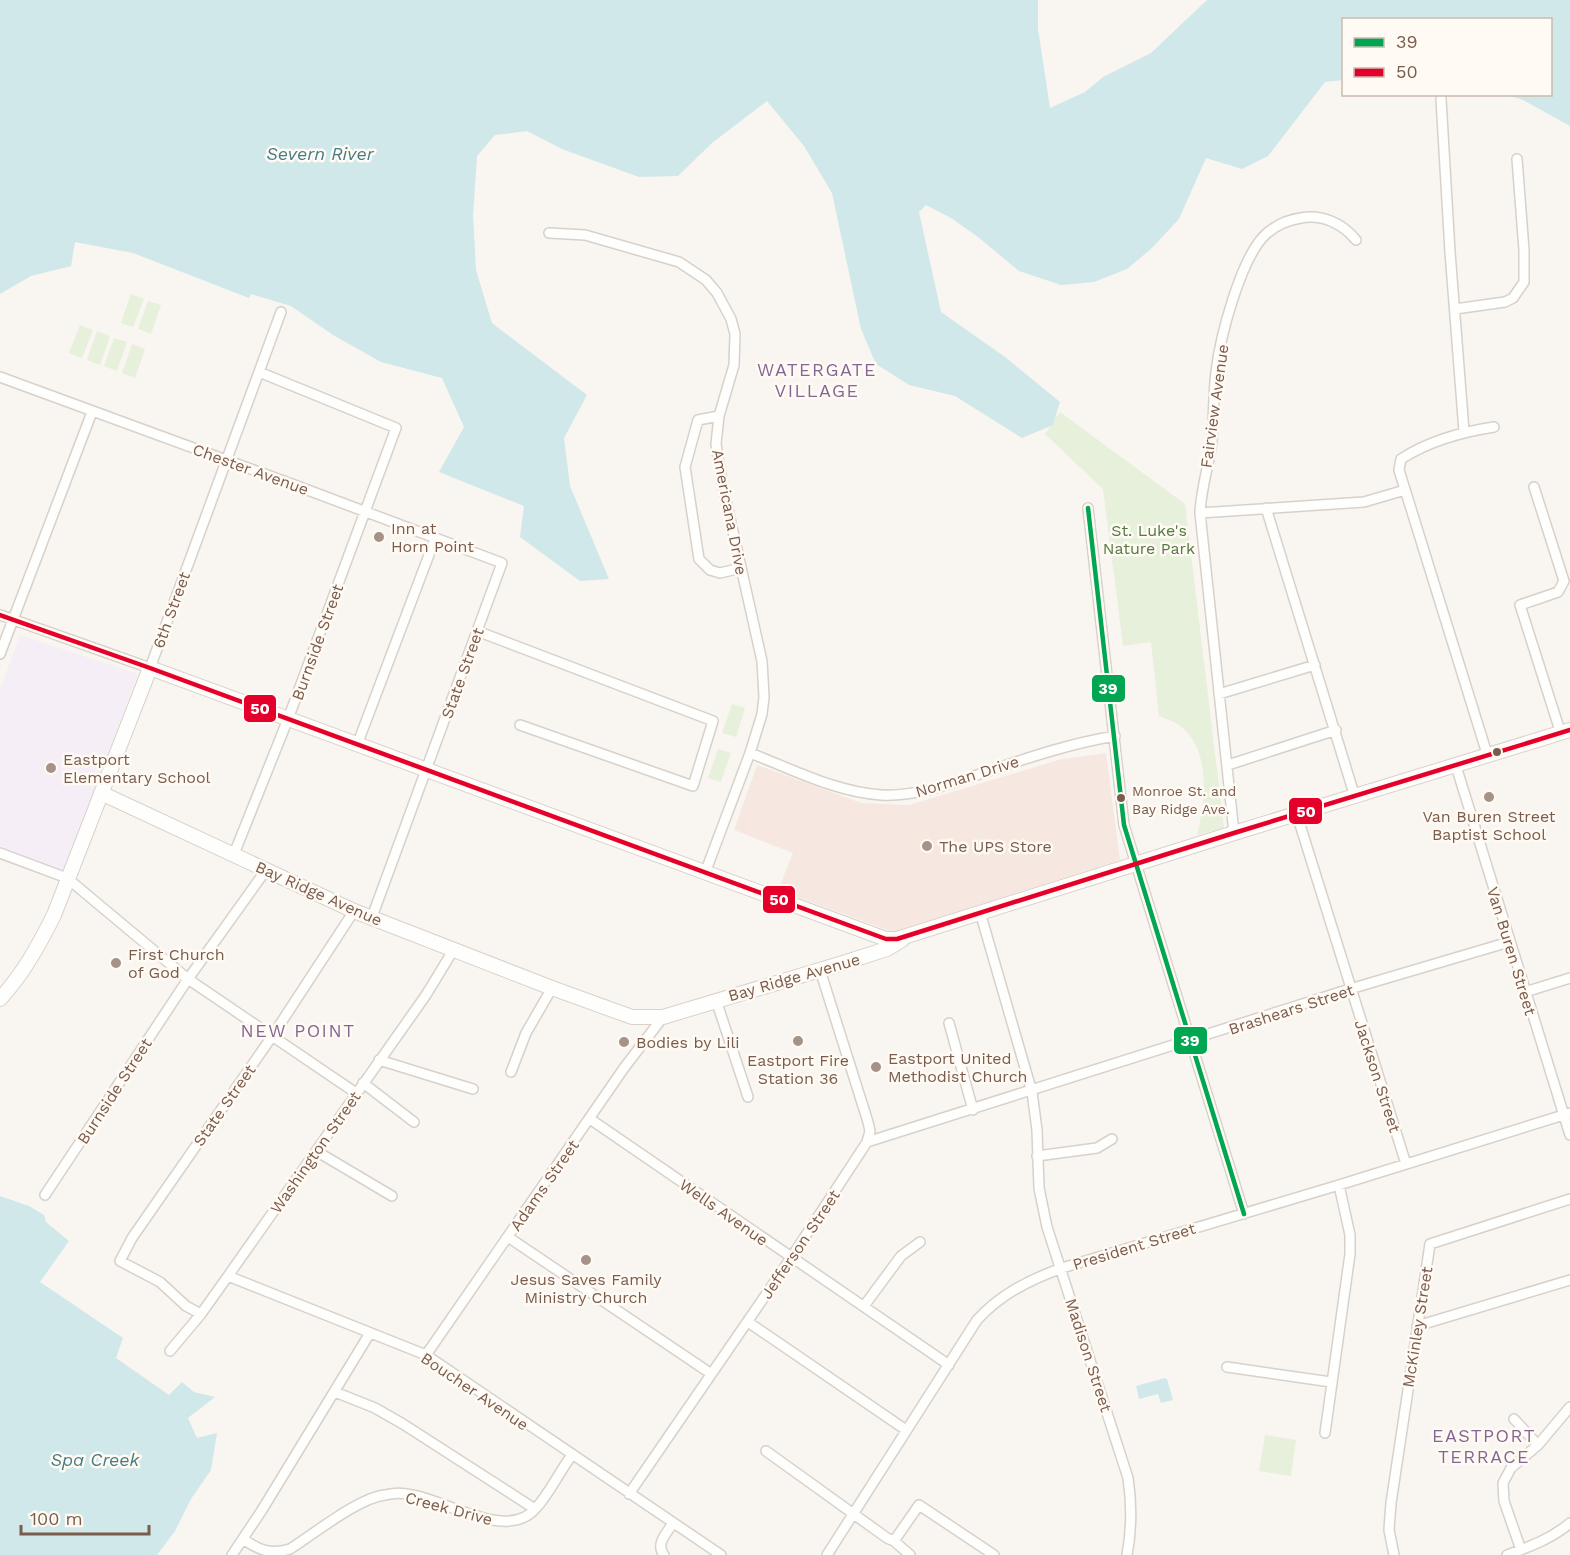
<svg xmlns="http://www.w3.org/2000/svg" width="1570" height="1555" viewBox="0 0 1570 1555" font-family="'Work Sans',sans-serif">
<rect width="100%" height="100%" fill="#f9f5f0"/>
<path fill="#f6e8e1" d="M1106 753 1120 860 893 932 778 890 793 853 734 830 757 765 861 803 909 805 1062 759Z"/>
<path fill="#f6eef6" d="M20 635 138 674 64 871 0 846V690Z"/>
<path fill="#e7f0db" d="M131 294 144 299 133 327 121 323Z
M148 301 161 305 151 334 138 329Z
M80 325 93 330 82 358 69 353Z
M97 331 110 336 100 365 87 360Z
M114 338 127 342 117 371 104 366Z
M132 344 145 349 135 378 122 373Z
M1060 412 1185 504 1224 828 1197 835C1206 802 1211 749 1180 726 1174 721 1166 719 1159 716L1151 642 1123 646 1103 489 1045 434Z
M732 704 745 708 736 737 722 733Z
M718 749 731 753 721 782 708 778Z
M1265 1435 1296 1440 1291 1476 1259 1471Z"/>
<path fill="#d0e8ea" d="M0 0H1038V29L1050 108 1085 92 1103 77 1151 53 1207 0H1570V126L1523 100 1508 95 1550 94V20H1344L1343 80 1325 82 1268 156 1242 169 1206 158 1179 219 1151 249 1127 269 1094 282 1061 285 1019 271 978 237 951 218 926 205 919 212 941 312 1005 357 1060 402 1053 425 1022 438 955 396 909 385 876 364 861 329 832 193 804 146 767 101 712 143 678 176 639 177 562 149 527 131 495 135 477 156 473 215 476 270 492 323 587 395 564 438 570 486 609 579 580 581 520 537 524 506 439 472 464 427 442 378 381 362 333 335 291 306 251 294 249 298 133 253 75 242 71 266 31 276 0 294Z
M0 1196 29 1206 44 1215 46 1222 69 1241 40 1282 123 1338 116 1358 169 1395 182 1382 194 1392 215 1397 188 1418 197 1438 217 1433 211 1470 191 1499 175 1531 157 1555H0Z
M1165 1378 1167 1379 1173 1400 1161 1403 1158 1394 1139 1399 1136 1386Z"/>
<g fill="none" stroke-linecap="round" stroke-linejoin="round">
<g stroke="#d7d1cb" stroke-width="12">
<path id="minor" d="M1441 99 1450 252 1464 431
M549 233 585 235 679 262 706 280 717 293 731 319 735 334 734 365 719 416 716 444 723 487 762 661 764 697 762 714 750 753 705 873
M1455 309 1505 302 1513 298 1524 282V250L1517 159
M0 377 297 486 502 563 372 917
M719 416 698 420 685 467 699 559 710 570 720 573 741 568
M1534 487 1564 581 1558 592 1520 605 1561 734
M1088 508 1124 825 1244 1214
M1266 508 1355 797
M1200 513 1364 502 1405 490
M0 615 150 668 281 312
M477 631 713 721 693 786 520 725
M0 654 92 412
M1219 694 1315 665
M357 745 435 539
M750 753C792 769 835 792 881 795 919 797 955 782 992 770 1033 756 1073 743 1115 736
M1488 757 1399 470 1401 459C1429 441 1461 432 1494 427
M1228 765 1336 730
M1456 766 1570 1135
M1297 815 1406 1164
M1234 833 1200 513C1201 488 1209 465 1212 441 1214 418 1213 395 1216 372 1220 337 1240 261 1264 236 1274 226 1287 220 1301 218 1323 214 1343 224 1356 240
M0 853 67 878 188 979 356 1093
M234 854 288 719 396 428 259 372
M980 912 1032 1092 1037 1130 1039 1188 1047 1227 1128 1478C1132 1505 1132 1528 1127 1555
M1525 992 1570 978
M716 1000 748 1097
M949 1023 973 1110
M379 1060 473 1089
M511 1072 526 1033 552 988
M363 1083 414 1122
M590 1119 949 1365
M867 1142 1350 989 1509 942
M316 1151 392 1196
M1037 1156 1097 1148 1112 1139
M45 1195 188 979 266 870
M508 1237 710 1373
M228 1276 426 1355 721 1555
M864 1306 901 1256 920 1242
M201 1314 186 1306 160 1282 120 1261 132 1238 273 1035 354 911
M748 1322 906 1430
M1417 1326 1570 1280
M170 1351 201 1314 228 1276 426 995 454 949
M426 1355 624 1068 663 1017
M1227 1367 1331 1382
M335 1392 375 1408 403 1424 535 1509
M1514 1419 1538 1445
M1325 1433 1350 1254V1235L1339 1185
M766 1451 887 1538 894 1541 910 1555
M629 1494 791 1258 867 1142 870 1131 868 1122 820 970
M243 1539C259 1550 270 1555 290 1549 314 1534 358 1498 385 1495 393 1493 404 1493 412 1495 446 1500 508 1542 536 1508 550 1493 559 1472 572 1455
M894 1541 919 1505 994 1555
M1521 1550 1504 1501 1503 1483 1511 1468 1538 1445 1570 1407
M232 1555 262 1510 370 1333
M664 1555C655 1544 667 1533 673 1523
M827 1555 977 1320C1001 1294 1029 1280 1062 1268L1339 1185 1570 1113
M1394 1555 1389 1530 1391 1503 1430 1244 1570 1199
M1507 1555C1531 1546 1551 1539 1570 1523"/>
</g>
<g stroke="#d9d2cb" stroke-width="16">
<path id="secondary" d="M101 793 354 911 552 988 632 1017H663L843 963 887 949 902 940
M0 999C23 974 39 945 54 915L150 668 886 939H897L1234 833 1570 730"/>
</g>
<use href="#minor" stroke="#fefefd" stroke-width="9"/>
<use href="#secondary" stroke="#fefefd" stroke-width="14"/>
<g stroke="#fffaf3" stroke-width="9">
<path id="bus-1" d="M1088 508 1124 825 1244 1214"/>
</g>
<g stroke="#fffaf3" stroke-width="9">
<path id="bus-2" d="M0 615 150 668 886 939H897L1234 833 1570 730"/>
</g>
<use href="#bus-1" stroke="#00a651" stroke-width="4.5"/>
<use href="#bus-2" stroke="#e4002b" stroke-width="4.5"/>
</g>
<g fill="#a69286" stroke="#fffaf3" stroke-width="2">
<circle cx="379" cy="537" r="6"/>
<circle cx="51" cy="768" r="6"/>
<circle cx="1489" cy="797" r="6"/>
<circle cx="927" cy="846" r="6"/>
<circle cx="116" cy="963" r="6"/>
<circle cx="798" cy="1041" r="6"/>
<circle cx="624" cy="1042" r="6"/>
<circle cx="876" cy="1067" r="6"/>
<circle cx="586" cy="1260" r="6"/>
</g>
<g fill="#7a5c4d" stroke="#fffaf3" stroke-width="2">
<circle cx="1497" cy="752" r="5"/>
<circle cx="1121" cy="798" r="5"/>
</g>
<g text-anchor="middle" stroke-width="5" stroke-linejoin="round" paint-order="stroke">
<g font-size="14" fill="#7a5c4d" stroke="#fffaf3" text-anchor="start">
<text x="1132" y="796">Monroe St. and<tspan x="1132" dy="18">Bay Ridge Ave.</tspan></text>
</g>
<g font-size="16" fill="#7a5c4d" stroke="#fffaf3">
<text transform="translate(1214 406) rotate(-82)" y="6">Fairview Avenue</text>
<text transform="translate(251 469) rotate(20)" y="6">Chester Avenue</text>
<text transform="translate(730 512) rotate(79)" y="6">Americana Drive</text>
<text transform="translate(171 610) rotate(-70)" y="6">6th Street</text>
<text transform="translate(317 642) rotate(-70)" y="6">Burnside Street</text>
<text transform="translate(462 673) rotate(-70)" y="6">State Street</text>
<text transform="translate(967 776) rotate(-17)" y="6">Norman Drive</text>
<text transform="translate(319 893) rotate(24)" y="6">Bay Ridge Avenue</text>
<text transform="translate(1512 951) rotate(73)" y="6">Van Buren Street</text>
<text transform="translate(794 977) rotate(-16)" y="6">Bay Ridge Avenue</text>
<text transform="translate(1291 1009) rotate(-18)" y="6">Brashears Street</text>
<text transform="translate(1378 1076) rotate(72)" y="6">Jackson Street</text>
<text transform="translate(114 1091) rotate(-57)" y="6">Burnside Street</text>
<text transform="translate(224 1105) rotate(-55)" y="6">State Street</text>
<text transform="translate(315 1152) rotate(-55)" y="6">Washington Street</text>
<text transform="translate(544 1185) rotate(-55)" y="6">Adams Street</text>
<text transform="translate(724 1212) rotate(35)" y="6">Wells Avenue</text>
<text transform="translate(800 1244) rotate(-56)" y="6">Jefferson Street</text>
<text transform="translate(1134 1246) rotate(-17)" y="6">President Street</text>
<text transform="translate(1417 1327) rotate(-81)" y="6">McKinley Street</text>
<text transform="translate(1089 1355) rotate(72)" y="6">Madison Street</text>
<text transform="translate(475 1391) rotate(34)" y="6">Boucher Avenue</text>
<text transform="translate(449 1508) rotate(15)" y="6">Creek Drive</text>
</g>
<g font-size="16" fill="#7a5c4d" stroke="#fffaf3" text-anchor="start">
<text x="391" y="534">Inn at<tspan x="391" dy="18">Horn Point</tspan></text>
<text x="63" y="765">Eastport<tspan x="63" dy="18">Elementary School</tspan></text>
<text x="1489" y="822" text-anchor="middle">Van Buren Street<tspan x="1489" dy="18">Baptist School</tspan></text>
<text x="939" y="852">The UPS Store</text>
<text x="128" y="960">First Church<tspan x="128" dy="18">of God</tspan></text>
<text x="636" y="1048">Bodies by Lili</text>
<text x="888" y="1064">Eastport United<tspan x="888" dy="18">Methodist Church</tspan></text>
<text x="798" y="1066" text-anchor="middle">Eastport Fire<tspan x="798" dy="18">Station 36</tspan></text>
<text x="586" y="1285" text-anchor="middle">Jesus Saves Family<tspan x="586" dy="18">Ministry Church</tspan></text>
</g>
<g font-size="16" fill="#537a41" stroke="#fffaf3">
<text x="1149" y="536">St. Luke's<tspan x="1149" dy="18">Nature Park</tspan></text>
</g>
<g font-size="18" font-style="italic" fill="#437c86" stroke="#fffaf3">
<text x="320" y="160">Severn River</text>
<text x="95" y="1466">Spa Creek</text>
</g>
<g font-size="18" letter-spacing="1.5" fill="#846695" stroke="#fffaf3">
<text x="817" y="376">WATERGATE<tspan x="817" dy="21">VILLAGE</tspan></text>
<text x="298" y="1037">NEW POINT</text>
<text x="1484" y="1442">EASTPORT<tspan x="1484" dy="21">TERRACE</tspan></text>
</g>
</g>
<g stroke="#fffaf3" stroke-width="2">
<rect x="1091" y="674" width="35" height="29" rx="6" fill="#00a651"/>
<rect x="243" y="694" width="34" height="29" rx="6" fill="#e4002b"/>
<rect x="1288" y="797" width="35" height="28" rx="6" fill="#e4002b"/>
<rect x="762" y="885" width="34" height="29" rx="6" fill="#e4002b"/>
<rect x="1173" y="1026" width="35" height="29" rx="6" fill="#00a651"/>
</g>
<g font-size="16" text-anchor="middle" font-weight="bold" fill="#fff">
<text x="1108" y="694">39</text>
<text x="260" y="714">50</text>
<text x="1306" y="817">50</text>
<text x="779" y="905">50</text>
<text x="1190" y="1046">39</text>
</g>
<rect x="1342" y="18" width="210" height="78" fill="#fffaf3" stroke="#cabbb1" stroke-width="1.5"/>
<rect x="1354" y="38" width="30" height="9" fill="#00a651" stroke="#cabbb1" stroke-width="1.5"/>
<text x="1396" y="48" font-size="18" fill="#7a5c4d">39</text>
<rect x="1354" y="68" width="30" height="9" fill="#e4002b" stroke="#cabbb1" stroke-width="1.5"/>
<text x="1396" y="78" font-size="18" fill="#7a5c4d">50</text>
<path d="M21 1525v9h128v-9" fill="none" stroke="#7a5c4d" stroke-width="3"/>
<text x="30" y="1525" font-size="18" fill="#7a5c4d" stroke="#fffaf3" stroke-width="4.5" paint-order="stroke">100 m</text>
</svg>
